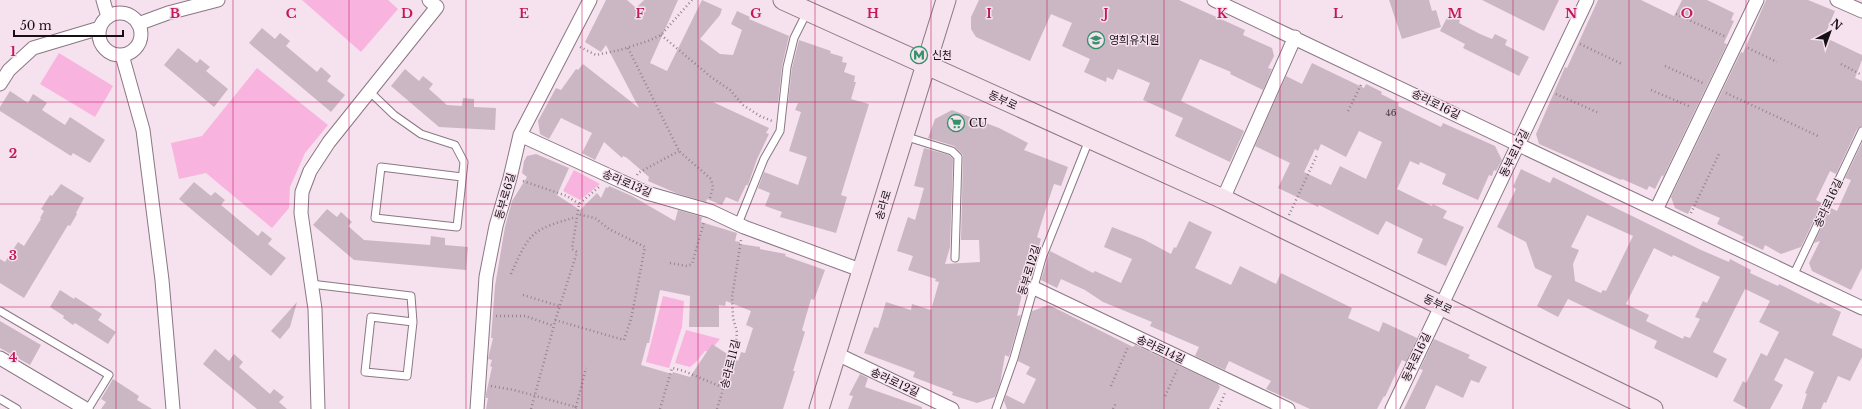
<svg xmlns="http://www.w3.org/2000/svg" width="1862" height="409" viewBox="0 0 1862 409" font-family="'Libre Baskerville','Noto Sans KR',serif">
<rect width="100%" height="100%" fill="#f6e1ee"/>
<path fill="#f8b4df" d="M302 0H388L398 9 361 52Z
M59 53 113 86 95 117 40 84Z
M257 68 328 125 305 153 290 187 289 208 272 228 206 173 179 179 171 143 202 136Z
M574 170 600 184 580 200 563 191Z
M663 296 684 301 682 327 669 368 646 362Z
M686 330 720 339 709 352 705 351 696 362 690 367 675 363Z"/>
<path fill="#cbb7c3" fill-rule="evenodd" d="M606 0H627L636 8 644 0H678L650 63 667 71 702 0 722 9 720 15 700 39 720 54 733 55 742 30 731 24 737 11 750 17 749 19 789 36 782 66 778 103 713 102 769 128 766 133 769 134 757 159 748 185H746L738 202 726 197 722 205 707 199 706 202 676 193 648 181 649 177 627 158 623 156 622 158 604 142 595 160 582 153 592 133 561 118 549 139 540 134 538 121 556 88 561 90 576 69 578 70 583 64 639 108 606 45 601 52 585 42Z
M979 0H1179L1245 30 1243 35 1272 48 1274 56 1268 68 1272 69 1263 90 1230 74 1231 72 1200 59 1181 101 1244 131 1230 162 1175 136 1183 118 1143 100 1150 83 1118 69 1113 80 1107 77 1106 82 1084 72 1090 59 1062 46 1072 23 1051 14 1030 61 976 37 971 29V17Z
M1389 0H1429L1432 11 1436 10 1441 27 1402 39Z
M1482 0H1559L1544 31Z
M1598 0H1641L1674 16 1682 0H1707L1734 13 1731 20 1734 21 1724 43 1727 44 1663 177 1662 175 1655 189 1649 186 1647 190 1622 179 1621 180 1539 144 1536 134 1565 67 1567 68Z
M1766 0H1808L1835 11 1824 37 1862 55V60L1855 78 1862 81V126L1857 129 1836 174 1830 171 1816 200 1822 203 1801 247 1781 254 1765 245 1763 250 1742 240 1744 237 1717 224 1720 218 1692 206 1688 214 1675 208 1671 197 1741 52 1743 53Z
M1449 14 1460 20 1459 23 1480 34 1492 39 1495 34 1507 40 1505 45 1529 57 1519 76 1463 48 1465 44 1440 31Z
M262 28 275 39 280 33 290 41 286 46 317 72 321 67 331 76 327 81 345 95 331 112 249 43Z
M799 40 831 51 830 53 843 57 842 62 847 63 844 72 855 76 854 82H856L851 99 869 104 841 195 847 197 836 233 780 217 782 212 765 206 770 193 758 188 764 172 798 185 807 157 789 151 801 112 795 110 798 103H788L792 68Z
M178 48 197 63 200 59 210 67 206 71 228 89 214 107 164 65Z
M1312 63 1364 88 1366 84 1382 92 1381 94 1399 103 1398 106 1441 127 1443 123 1495 146 1502 160 1496 171 1494 170 1492 176 1489 175 1478 200 1442 184 1446 174 1420 162 1419 165 1410 161 1397 189 1432 206 1433 204 1447 211 1443 218 1464 227 1446 266 1417 253 1423 239 1386 221 1378 235 1319 205 1318 207 1278 188 1290 163 1255 146 1286 76 1302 84ZM1359 131 1382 142 1366 179 1340 166 1331 185 1304 172 1315 149 1318 151 1321 144 1346 157Z
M405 69 419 81 423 76 433 84 429 89 447 105 462 106 463 98 474 99V107L496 108 495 130 439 127 391 86Z
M10 91 28 103 33 94 47 103 42 110 65 125 70 117 105 140 90 163 73 153 71 156 0 111V107Z
M952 110 999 128 1028 143 1024 150 1068 167 1061 186 1054 184 1047 205 1037 237 1041 239 1039 246 1041 247 1032 276 1028 274 1022 294 1017 316 1021 315 1009 357 1005 355 1000 384 995 397 977 403 952 395 953 392 913 377 915 372 864 353 874 327 878 328 886 302 911 310 912 304 931 310 939 282 935 281 936 279 908 270 913 256 897 251 908 217 915 220 924 188 914 186 924 148 949 155 953 159 950 247 945 264 980 262 979 240H961L963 155 954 146 928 138 935 119Z
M1862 143V268L1851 290 1812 271 1809 263 1820 241 1814 243 1831 208 1837 211 1851 180 1845 178Z
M536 154 569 168 557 195 580 210 597 193 601 198 606 187 608 188 609 186 632 196 675 221 678 210 702 217 701 222 737 233 735 241 740 242V244L760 247V249L786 254 785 256 825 270 814 300 811 299 802 330 805 332 793 371H795L783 409H486L488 398H486V394L492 367 490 366 492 360 488 359 493 338H491L495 286 505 227 512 201 527 177 522 173 524 161 527 156ZM660 290 690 296 689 327H719V305L725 306 726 301 751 311 746 325 753 328 745 353 741 352 738 361 712 344 690 377 673 372 672 374 641 365 647 343H649Z
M1521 169 1550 183 1553 177 1701 250 1729 262 1730 259 1751 270 1750 273 1778 286 1779 284 1819 304 1820 302 1841 312 1832 335 1862 349V357L1850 381 1838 376 1826 403 1824 402 1821 409H1802L1807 394 1805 393 1814 372 1785 358 1774 380 1783 385 1770 409H1748L1733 401 1743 381 1746 383 1761 353 1767 356 1779 332 1759 322 1770 301 1745 289 1713 352 1727 359 1717 378 1654 348 1657 341 1568 299 1558 317 1537 306 1552 276 1535 268 1526 242 1497 227 1516 189 1513 187ZM1587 215 1633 236 1606 291 1603 290 1601 293 1575 281 1573 264 1579 250 1571 247ZM1654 248 1672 257 1673 255 1720 277 1707 303 1703 301 1695 317 1700 319 1690 338 1684 336 1683 339 1646 321 1649 315 1626 304Z
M194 182 211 196 215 192 225 200 221 205 258 236 262 231 272 239 268 244 286 258 271 276 179 199Z
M61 184 84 198 76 213 77 214 70 226 68 225 24 298 0 283V259L5 262 18 242 24 246 41 219 40 218 44 211 41 209 50 195 52 196Z
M327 209 337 217 341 212 352 222 348 226 364 240 430 245 431 236 445 238V245L468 247 466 270 354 260 313 225Z
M1189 221 1212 232 1195 268 1231 285 1240 266 1276 284 1281 273 1352 308 1348 318 1379 332 1383 322 1417 338 1406 362 1402 360 1385 397 1384 396 1377 409H1310L1266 389 1271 381 1229 361 1225 370 1195 356 1199 347 1150 326 1152 322 1103 302 1085 290 1061 279 1057 288 1041 280 1050 251 1093 273 1095 271 1121 283 1132 259 1104 247 1112 227 1143 239 1171 254 1174 247 1176 248Z
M60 290 74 299 75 297 102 314 98 320 116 332 108 344 75 323 73 325 63 318 64 316 50 307Z
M297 302 290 327 280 339 271 331Z
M1049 305 1133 347 1135 345 1218 384 1220 387 1209 409H1007L1004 401 1006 395 1024 404 1036 379 1026 374 1030 367 1018 361 1032 311Z
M0 321 41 345 30 365 0 348Z
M1434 339 1470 355 1468 358 1487 367 1479 383 1471 380 1463 398 1436 385 1425 409H1404L1423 370 1420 369Z
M215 349 229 361 234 354 243 362 239 367 270 394 274 389 284 397 279 402 287 409H257L203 364Z
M860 374 868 378 865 387 922 407V409H848L853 396 849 395Z
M113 379 139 396 137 400 152 409H101L106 402 101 399Z"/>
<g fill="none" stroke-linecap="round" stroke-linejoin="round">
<g stroke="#8a7883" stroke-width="9">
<path id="service" d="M370 92 394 115 421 134 455 145 464 162 457 227 375 218 381 167 462 177
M904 136 952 151 958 157 955 258
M738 224 764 159 780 131 787 67 794 38 807 12
M1793 276 1862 131
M311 284 411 296 413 322 407 376 365 372 371 317 413 322
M0 311 109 375 88 409
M0 399 17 409
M996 409 1014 358 1042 258 1089 140"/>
</g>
<g stroke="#8a7883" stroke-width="15">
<path id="minor" d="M103 0 108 17
M1214 0 1862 308
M1837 0 1862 11
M99 34a21 21 0 1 1 42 0a21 21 0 1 1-42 0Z
M138 24 168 13 218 0
M122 55 143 130 162 280 173 409
M0 84 9 70 33 48 100 28
M520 135 647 193 710 211 744 227 863 271
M1223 199 1295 37
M1656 210 1757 0
M1034 288 1288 409
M837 354 952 409
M0 358 86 409
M318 409 315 309 301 213 302 192 310 171 329 142 437 7 429 0
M477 409 486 277 496 226 510 178 520 135 590 0
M1392 409 1587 0"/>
</g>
<g stroke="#8a7883" stroke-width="21">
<path id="secondary" d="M783 0 1223 199 1653 409
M819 409 946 0"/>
</g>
<path stroke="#92848d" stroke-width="2.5" stroke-dasharray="1 3" stroke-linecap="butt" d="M1676 14 1726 37
M661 35 711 77 730 90 743 105 760 116 772 121
M1580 44 1622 64
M580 47 596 55 620 50 648 41 661 35 692 0
M628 48 679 151 711 179 713 187 710 198
M1748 48 1777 62
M1841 64 1862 75
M1665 66 1703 83
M1651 90 1691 107
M1726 93 1818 136
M1556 94 1599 113
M1348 111 1361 85
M637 175 638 173 679 151
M523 181 567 196 579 204
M1691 213 1719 154
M1289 215 1317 155
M670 263 687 266 692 264 704 222
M511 274C530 231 532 230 576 217
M523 295 559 306
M496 316H525L554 326
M555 320 624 340 631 319 645 247 609 229 595 218 577 214
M491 386 514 390 576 407 575 409
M1111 386 1128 347
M1165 396 1177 370
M576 407 586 368
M531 409 556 318 577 252 572 249 579 204 600 186
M660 409 672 368 684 371 724 388
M717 409 735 351 737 332 733 318 732 297 741 240
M1113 409 1116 403
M1218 409 1225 393"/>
<use href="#service" stroke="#fff" stroke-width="7"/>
<use href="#minor" stroke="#fff" stroke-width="13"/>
<use href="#secondary" stroke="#f6e3ee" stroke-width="19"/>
</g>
<path fill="none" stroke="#c2185b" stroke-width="1" stroke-opacity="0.55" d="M116 0V409M233 0V409M349 0V409M466 0V409M582 0V409M698 0V409M815 0V409M931 0V409M1047 0V409M1164 0V409M1280 0V409M1396 0V409M1513 0V409M1629 0V409M1746 0V409M0 102H1862M0 204H1862M0 307H1862"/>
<defs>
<g id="school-ring" transform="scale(0.9)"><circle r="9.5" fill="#f6e1ee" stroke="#349168" stroke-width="1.5"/><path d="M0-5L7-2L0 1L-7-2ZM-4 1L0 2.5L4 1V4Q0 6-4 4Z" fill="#349168"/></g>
<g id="metro-ring" transform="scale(0.9)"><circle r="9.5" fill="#f6e1ee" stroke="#349168" stroke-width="1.5"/><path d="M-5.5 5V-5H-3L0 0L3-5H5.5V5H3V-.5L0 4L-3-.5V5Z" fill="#349168"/></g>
<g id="supermarket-ring" transform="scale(0.9)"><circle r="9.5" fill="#f6e1ee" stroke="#349168" stroke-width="1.5"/><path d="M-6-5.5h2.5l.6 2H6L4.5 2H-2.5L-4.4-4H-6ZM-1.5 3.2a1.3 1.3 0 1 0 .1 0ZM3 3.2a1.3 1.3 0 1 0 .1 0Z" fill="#349168"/></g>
</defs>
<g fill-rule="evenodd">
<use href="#school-ring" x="1096" y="40"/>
<use href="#metro-ring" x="919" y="55"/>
<use href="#supermarket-ring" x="956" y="123"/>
</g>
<g text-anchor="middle" stroke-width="3" stroke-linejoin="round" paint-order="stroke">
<g font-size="9" fill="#43393f">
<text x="1391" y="116">46</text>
</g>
<g font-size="11" fill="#160f13" stroke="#f6e1ee" text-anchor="start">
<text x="1109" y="44">영희유치원</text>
<text x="932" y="59">신천</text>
<text x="969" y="127">CU</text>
</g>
<g font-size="11" fill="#160f13" stroke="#f6e1ee">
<text transform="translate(1003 100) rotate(25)" y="4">동부로</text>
<text transform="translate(1436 104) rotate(26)" y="4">송라로16길</text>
<text transform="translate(1514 153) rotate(-64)" y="4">동부로15길</text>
<text transform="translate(627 183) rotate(23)" y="4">송라로13길</text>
<text transform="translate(505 196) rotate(-74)" y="4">동부로6길</text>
<text transform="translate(1828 203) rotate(-65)" y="4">송라로16길</text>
<text transform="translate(883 205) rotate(-73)" y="4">송라로</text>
<text transform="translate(1029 270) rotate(-73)" y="4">동부로12길</text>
<text transform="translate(1438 304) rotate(26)" y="4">동부로</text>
<text transform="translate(1161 349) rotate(25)" y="4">송라로14길</text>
<text transform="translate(1416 357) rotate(-65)" y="4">동부로16길</text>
<text transform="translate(730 364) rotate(-76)" y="4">송라로11길</text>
<text transform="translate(895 382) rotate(25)" y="4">송라로12길</text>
</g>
</g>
<g font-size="13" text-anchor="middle" font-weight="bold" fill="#c2185b" stroke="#f6e1ee" stroke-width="3" stroke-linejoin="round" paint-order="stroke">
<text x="175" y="18">B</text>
<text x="291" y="18">C</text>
<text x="407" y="18">D</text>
<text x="524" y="18">E</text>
<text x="640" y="18">F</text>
<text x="756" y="18">G</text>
<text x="873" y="18">H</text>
<text x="989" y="18">I</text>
<text x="1106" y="18">J</text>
<text x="1222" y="18">K</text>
<text x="1338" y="18">L</text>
<text x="1455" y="18">M</text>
<text x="1571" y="18">N</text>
<text x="1687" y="18">O</text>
<text x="13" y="56">1</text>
<text x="13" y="158">2</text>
<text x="13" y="260">3</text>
<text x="13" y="362">4</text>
</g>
<g transform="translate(1830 32) rotate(41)" stroke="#f6e1ee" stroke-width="3" paint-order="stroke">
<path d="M0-3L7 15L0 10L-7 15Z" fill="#160f13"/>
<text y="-6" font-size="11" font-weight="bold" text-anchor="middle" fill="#160f13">N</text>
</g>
<path d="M14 30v6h109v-6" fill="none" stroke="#160f13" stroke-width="2"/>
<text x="20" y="30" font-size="12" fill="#160f13" stroke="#f6e1ee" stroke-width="3" paint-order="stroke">50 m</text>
</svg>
